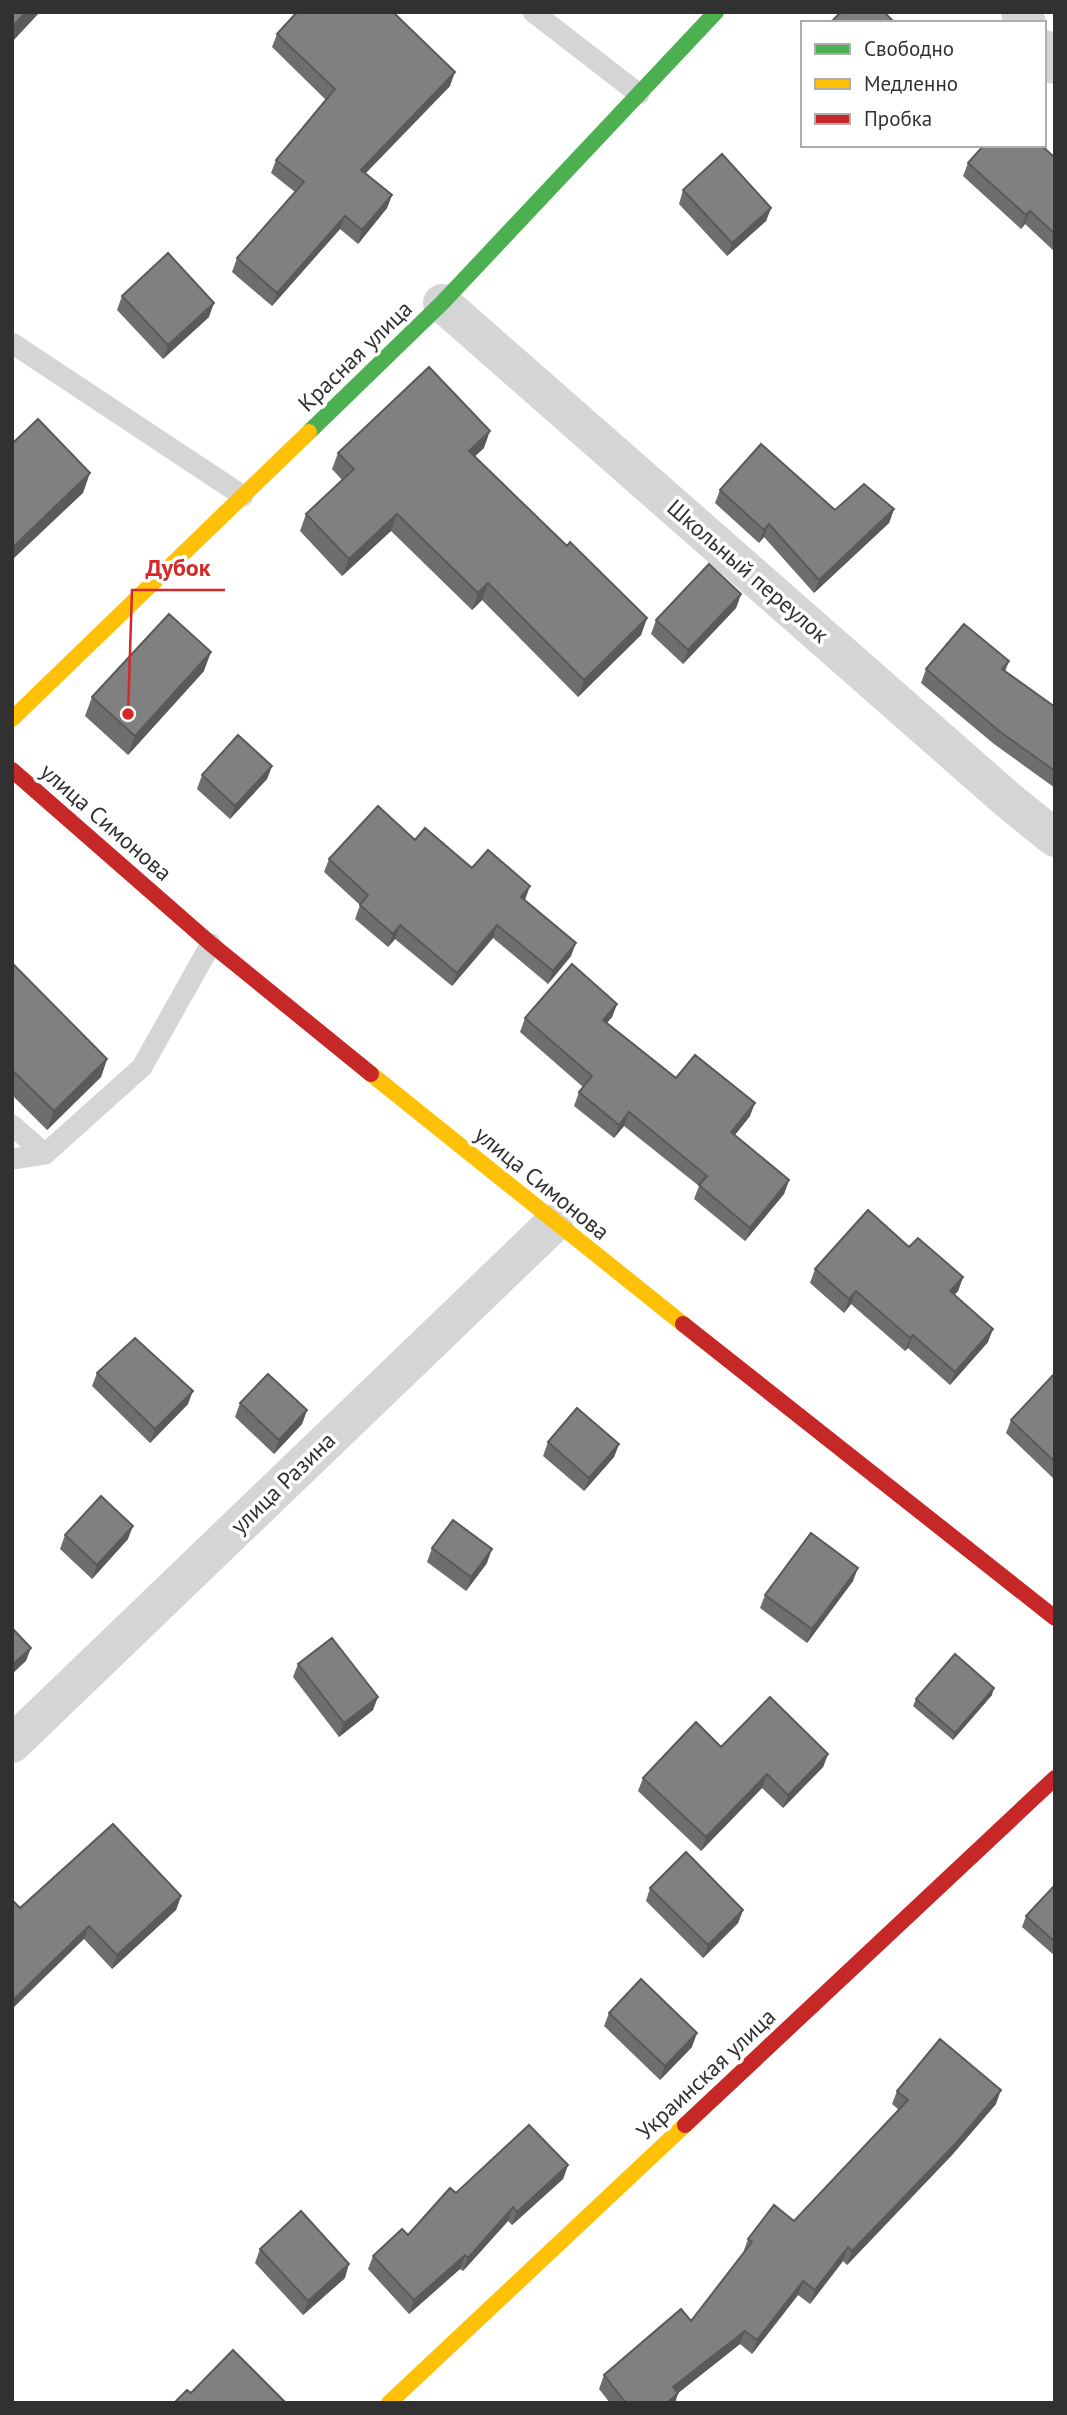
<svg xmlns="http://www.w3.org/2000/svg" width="1067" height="2415" viewBox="0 0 1067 2415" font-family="'PT Sans',sans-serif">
<rect width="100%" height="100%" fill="#fff"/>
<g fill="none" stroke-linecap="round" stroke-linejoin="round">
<path stroke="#d5d5d5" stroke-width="21" d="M533 12 639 94
M12 343 243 496
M12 1125 45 1154
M12 1159 45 1154 142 1067 211 944"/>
<path stroke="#d5d5d5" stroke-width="38" d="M1020 12 1027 23
M1044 49 1055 65
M442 303 1008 800 1055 838
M12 1744 554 1223"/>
<path stroke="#4caf50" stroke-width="16" d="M309 432 442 303 716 12"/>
<path stroke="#ffc107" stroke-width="16" d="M12 719 309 432
M371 1074 683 1324
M389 2403 685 2125"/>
<path stroke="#c62828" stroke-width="16" d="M12 770 211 944 371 1074
M683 1324 1055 1618
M685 2125 1055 1778"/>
</g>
<path fill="#6e6e6e" d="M277 34 450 86 366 173 392 195 387 208 358 244 340 229 272 306 232 272 237 258 295 192 271 173 276 160 326 100 272 47Z
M1055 158V252L1025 224 1021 229 963 176 968 163Z
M683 190 771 208 766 221 727 256 679 204Z
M122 296 209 317 163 359 117 310Z
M484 448 474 457 567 546 647 618 641 635 578 697 482 600 472 610 391 531 342 576 300 531 306 514 342 480 332 469 338 453Z
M720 490 835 510 894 509 889 523 814 593 764 537 759 543 715 503Z
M741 594 736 608 683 664 651 634 656 620Z
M1009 661 1005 672 1055 707V788L994 744 921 683 926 669Z
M204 671 128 755 85 716 92 697Z
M272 766 267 779 230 819 197 789 202 775Z
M415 840 525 900 571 956 548 984 493 938 452 986 395 939 388 947 355 919 360 905 324 872 329 859Z
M12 963 107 1059 101 1077 47 1130 12 1095Z
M617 1004 612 1017 607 1023 676 1078 750 1116 735 1135 789 1180 784 1194 745 1241 694 1199 699 1186 624 1126 614 1138 574 1106 579 1092 583 1087 520 1032 525 1018Z
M909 1247 963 1277 958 1291 954 1295 988 1342 950 1385 908 1348 905 1351 851 1304 844 1313 810 1283 815 1269Z
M97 1373 188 1404 150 1443 92 1386Z
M1055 1373V1480L1006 1433 1011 1420Z
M240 1403 307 1410 302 1424 274 1454 235 1417Z
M548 1442 619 1444 614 1457 584 1491 543 1456Z
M65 1535 128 1539 92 1579 60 1549Z
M432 1548 487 1563 466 1591 427 1562Z
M853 1581 807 1643 760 1608 765 1595Z
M298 1664 373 1710 339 1737 293 1677Z
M992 1695 953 1740 913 1706 916 1699Z
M828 1754 823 1767 783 1808 762 1788 701 1851 638 1791 643 1778Z
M1055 1885V1956L1022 1927 1026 1916Z
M650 1888 743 1910 738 1923 703 1958 646 1901Z
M181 1896 176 1910 112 1969 84 1939 20 1908Z
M609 2013 692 2047 660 2080 604 2026Z
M897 2091 996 2104 952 2155 847 2265 843 2261 810 2304 798 2295 752 2354 740 2344 678 2393 675 2403H610L599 2389 604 2375 691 2321 743 2253 748 2239 794 2221 899 2110 892 2104Z
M568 2165 563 2179 512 2225 508 2221 463 2271 460 2269 409 2314 368 2269 373 2256 408 2235 456 2193Z
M260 2249 345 2278 303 2315 255 2263Z"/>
<path fill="#5a5a5a" d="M26 12H40L12 42V27Z
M455 72 450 86 356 183 361 170Z
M392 195 387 208 358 244 362 230Z
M771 208 766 221 727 256 732 243Z
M1030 211 1025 224 1021 229 1026 215Z
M345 216 340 229 272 306 277 293Z
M214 303 209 317 163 359 168 345Z
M490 431 484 448 462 468 469 451Z
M90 473 83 493 12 560V548Z
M894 509 889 523 814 593 819 580Z
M397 514 391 531 342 576 349 559Z
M769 524 764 537 759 543 764 530Z
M488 583 482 600 472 610 478 593Z
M741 594 736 608 683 664 688 650Z
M647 618 641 635 578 697 584 680Z
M211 652 204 671 128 755 135 736Z
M272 766 267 779 230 819 235 806Z
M530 886 525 900 516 911 521 897Z
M400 925 395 939 388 947 393 934Z
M497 925 493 938 452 986 457 973Z
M576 943 571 956 548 984 553 971Z
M617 1004 612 1017 598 1033 603 1020Z
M107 1059 101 1077 47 1130 54 1111Z
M755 1103 750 1116 726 1146 731 1132Z
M629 1112 624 1126 614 1138 619 1125Z
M789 1180 784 1194 745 1241 750 1228Z
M963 1277 958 1291 945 1305 950 1291Z
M856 1291 851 1304 844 1313 849 1299Z
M993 1329 988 1342 950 1385 955 1372Z
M913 1335 908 1348 905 1351 910 1338Z
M193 1391 188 1404 150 1443 155 1429Z
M307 1410 302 1424 274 1454 279 1440Z
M619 1444 614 1457 584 1491 589 1478Z
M133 1526 128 1539 92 1579 97 1565Z
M492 1549 487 1563 466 1591 471 1577Z
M858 1568 853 1581 807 1643 812 1629Z
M31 1648 26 1661 12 1674V1665Z
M994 1688 992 1695 953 1740 955 1733Z
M378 1697 373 1710 339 1737 344 1723Z
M828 1754 823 1767 783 1808 788 1795Z
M767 1774 762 1788 701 1851 706 1837Z
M181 1896 176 1910 112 1969 117 1955Z
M743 1910 738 1923 703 1958 708 1945Z
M89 1926 84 1939 12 2009V2001Z
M697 2033 692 2047 660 2080 665 2066Z
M1001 2090 996 2104 952 2155 847 2265 852 2251Z
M568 2165 563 2179 512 2225 517 2212Z
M513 2207 508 2221 463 2271 468 2258Z
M848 2247 843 2261 810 2304 815 2290Z
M465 2255 460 2269 409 2314 414 2300Z
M349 2264 345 2278 303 2315 308 2301Z
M803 2281 798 2295 752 2354 757 2340Z
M745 2331 740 2344 668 2401 673 2387Z
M678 2393 675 2403H667Z"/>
<path fill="#808080" stroke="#5a5a5a" stroke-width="2" d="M12 12H26L12 27Z
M297 12H393L455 72 361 170 392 195 362 230 345 216 277 293 237 258 304 182 276 160 335 89 277 34Z
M841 12H884L895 23H830Z
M984 145H1041L1055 158V234L1030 211 1026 215 968 163Z
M722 154 771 208 732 243 683 190Z
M168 253 214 303 168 345 122 296Z
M429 367 490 431 469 451 567 546 570 542 647 618 584 680 488 583 478 593 397 514 349 559 306 514 354 469 338 453Z
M38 419 90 473 12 548V444Z
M761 444 835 510 864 484 894 509 819 580 769 524 764 530 720 490Z
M709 564 741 594 688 650 656 620Z
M169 614 211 652 135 736 92 697Z
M964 624 1009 661 1002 669 1055 707V771L999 731 926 669Z
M238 735 272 766 235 806 202 775Z
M378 806 415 840 425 828 472 868 488 850 530 886 521 897 576 943 553 971 497 925 457 973 400 925 393 934 360 905 368 895 329 859Z
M12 963 107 1059 54 1111 12 1070Z
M572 964 617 1004 603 1020 676 1078 695 1055 755 1103 731 1132 789 1180 750 1228 699 1185 707 1176 629 1112 619 1125 579 1092 592 1076 525 1018Z
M868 1210 909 1247 918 1238 963 1277 950 1291 993 1329 955 1372 913 1335 910 1338 856 1291 849 1299 815 1269Z
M135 1338 193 1391 155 1429 97 1373Z
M1055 1373V1462L1011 1420Z
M268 1374 307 1410 279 1440 240 1403Z
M577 1408 619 1444 589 1478 548 1442Z
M101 1496 133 1526 97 1565 65 1535Z
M453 1520 492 1549 471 1577 432 1548Z
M811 1533 858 1568 812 1629 765 1595Z
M12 1628 31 1648 12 1665Z
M332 1638 378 1697 344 1723 298 1664Z
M955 1654 994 1688 955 1733 916 1699Z
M770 1697 828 1754 788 1795 767 1774 706 1837 643 1778 696 1722 721 1747Z
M113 1824 181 1896 117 1955 89 1926 12 2001V1900L20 1908Z
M686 1852 743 1910 708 1945 650 1888Z
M1055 1885V1942L1026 1916Z
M641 1979 697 2033 665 2066 609 2013Z
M940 2039 1001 2090 957 2142 852 2251 848 2247 815 2290 803 2281 757 2340 745 2331 673 2387 678 2393 667 2403H626L604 2375 681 2309 691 2321 752 2242 748 2239 774 2205 794 2221 908 2100 897 2091Z
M529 2125 568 2165 517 2212 513 2207 468 2258 465 2255 414 2300 373 2256 402 2229 408 2235 450 2188 456 2193Z
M301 2211 349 2264 308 2301 260 2249Z
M233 2350 286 2403H174L187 2390 191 2393Z"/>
<g text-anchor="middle" stroke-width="7" stroke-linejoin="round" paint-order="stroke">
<g font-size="23" fill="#313131" stroke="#fff">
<text transform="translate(355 356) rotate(-44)" y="8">Красная улица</text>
<text transform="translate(748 571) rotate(41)" y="8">Школьный переулок</text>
<text transform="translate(106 822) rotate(41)" y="8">улица Симонова</text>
<text transform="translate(542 1183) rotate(39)" y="8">улица Симонова</text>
<text transform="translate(283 1483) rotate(-44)" y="8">улица Разина</text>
<text transform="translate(706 2074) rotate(-43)" y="8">Украинская улица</text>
</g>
</g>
<path fill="none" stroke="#d62828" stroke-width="2.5" d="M128 714L132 590H225"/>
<circle fill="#d62828" stroke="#fff" stroke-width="2.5" cx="128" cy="714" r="7"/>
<g font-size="24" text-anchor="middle" font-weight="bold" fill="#d62828" stroke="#fff" stroke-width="7" stroke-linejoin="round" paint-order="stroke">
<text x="178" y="576">Дубок</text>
</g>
<rect width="1067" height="2415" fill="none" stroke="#313131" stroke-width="28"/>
<rect x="801" y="21" width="245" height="126" fill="#ffffff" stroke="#adadad" stroke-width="2"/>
<rect x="815" y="44" width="35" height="10" fill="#4caf50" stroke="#adadad" stroke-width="2"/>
<text x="864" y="56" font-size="21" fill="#313131">Свободно</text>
<rect x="815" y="79" width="35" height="10" fill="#ffc107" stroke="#adadad" stroke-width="2"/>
<text x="864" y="91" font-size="21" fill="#313131">Медленно</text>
<rect x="815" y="114" width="35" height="10" fill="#c62828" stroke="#adadad" stroke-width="2"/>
<text x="864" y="126" font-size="21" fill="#313131">Пробка</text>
</svg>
